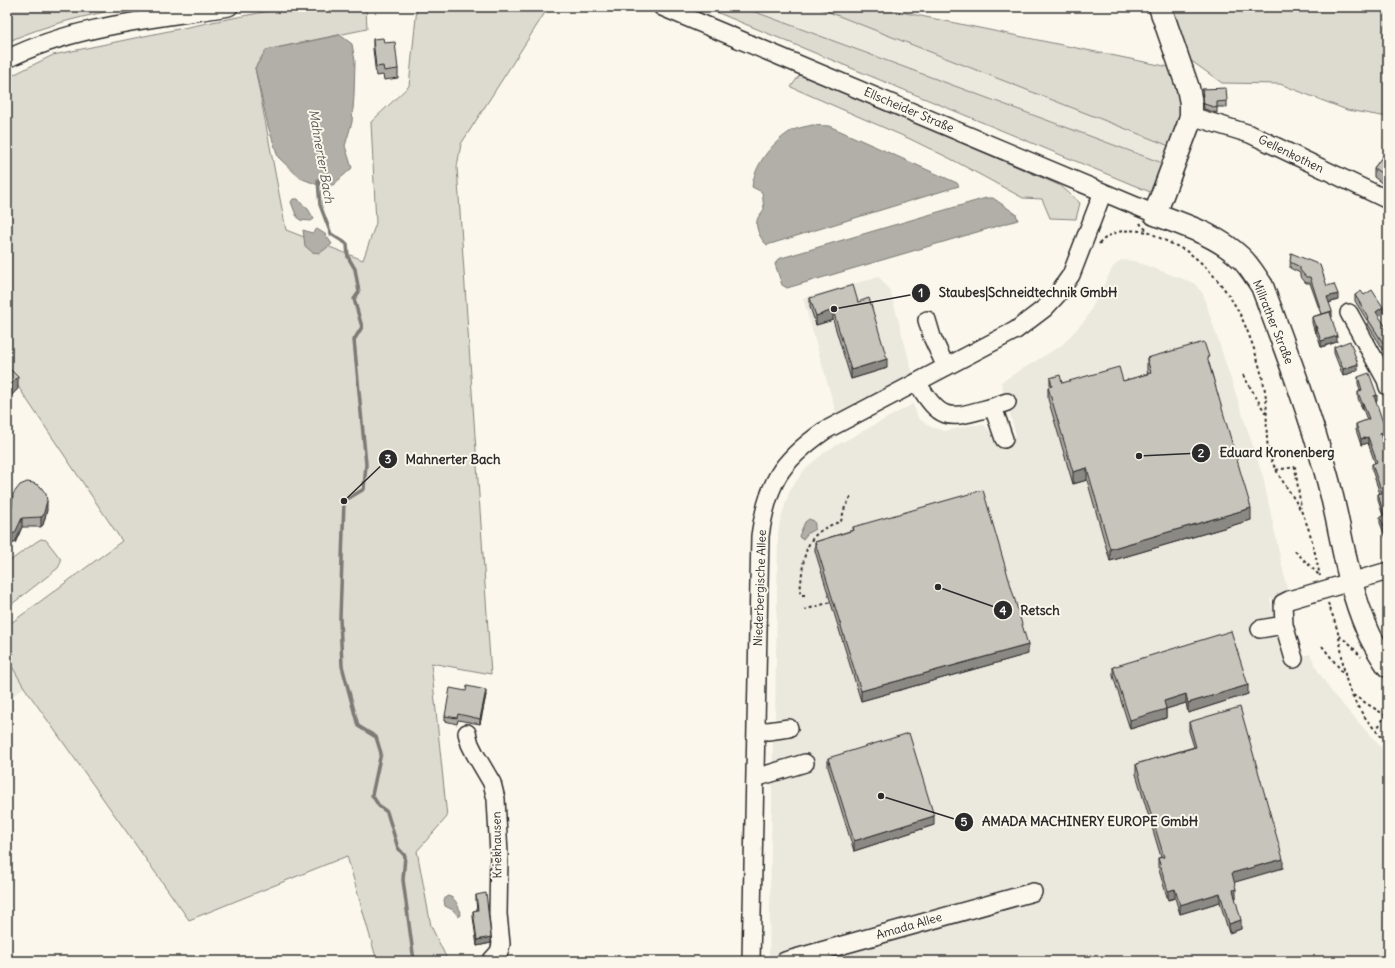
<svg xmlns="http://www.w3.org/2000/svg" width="1395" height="968" viewBox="0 0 1395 968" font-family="Delius,sans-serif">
<rect width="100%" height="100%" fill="#fbf7ec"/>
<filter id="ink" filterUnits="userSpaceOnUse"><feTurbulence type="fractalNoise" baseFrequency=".025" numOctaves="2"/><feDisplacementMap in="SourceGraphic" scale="8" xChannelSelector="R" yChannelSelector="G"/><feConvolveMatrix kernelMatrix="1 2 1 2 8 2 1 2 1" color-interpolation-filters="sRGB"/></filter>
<g filter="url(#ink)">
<path fill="#ebe8de" d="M742 7H816L1172 147 1165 164Z
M1121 260 1134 261 1194 283 1203 294 1263 477 1288 594 1270 599 1288 660 1310 654 1318 671 1333 694 1388 755V958L1376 961H769L773 739 789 735V719L775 718 778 534 780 521 790 490 805 469 826 451 913 404 918 418 931 427 945 431 972 425H984L991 432 994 442 1016 435 1001 382 1062 345 1086 319 1113 267Z
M879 277 890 290 913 374 836 413 803 298Z
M7 658 24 687 7 701Z"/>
<path fill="#dddad0" stroke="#84827e" d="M7 7H128C85 16 47 24 7 42Z
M290 7H366L367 29 266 50 255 68 286 230 363 260 376 223 371 122 409 86 417 7H545L548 8 461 144 457 167 491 674 431 663 447 817 417 851 431 926 448 961H377L347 856 189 920 24 687 7 658V626L122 541 7 370V78L53 55 212 22Z
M704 7H742L1165 164 1155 194Z
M816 7H877L1174 68 1185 101 1172 147Z
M1172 7H1388V117L1347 110 1280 84 1222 83 1190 60Z
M801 73 1061 186 1080 203 1076 219 1050 218 1042 199 1023 198 951 159 910 139 791 87Z
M41 539 46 540 60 558 61 562 58 568 12 604 7 605V563L36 542Z"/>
<path fill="#b1afa7" stroke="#7b7a75" d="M340 35 352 44 355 61 354 96 352 122 345 146 352 168 333 185H318L300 178 278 157 268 126 255 68 266 50Z
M812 125 829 126 957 183 959 186 767 245C761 240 755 228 757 221 757 217 762 213 764 209L762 192 752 187C754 166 771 144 788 133 794 128 805 127 812 125Z
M986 198H993L1016 214 1018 220 787 288 782 285 775 264 778 259Z
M293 199H298L301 203 308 209 314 219 311 221 300 220 296 215 291 202Z
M317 229 325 234 332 244 320 253 312 252 305 246 303 230 312 233Z
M809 519 814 521 815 525V529L808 533 803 539 800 538 799 536 805 522Z
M447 896C456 897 457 905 461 912L459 917 453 910 445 906 444 900Z"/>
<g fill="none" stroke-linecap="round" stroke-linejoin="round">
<path stroke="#7b7a75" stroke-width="3.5" d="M318 180 320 205 331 234 347 244 348 257 355 269 359 292 354 299 362 327 354 340 366 464 364 489 344 501 340 618 342 666 358 726 376 737 381 753 372 795 379 806 387 812 398 848 405 856 403 880 414 961"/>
<g stroke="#2b2b2b" stroke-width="20">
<path id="minor" d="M662 7 1155 214
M7 59C75 25 155 19 229 7
M1191 116 1250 134 1388 200
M1349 313 1386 380 1388 387
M927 320 932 337 946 367
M917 382C942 425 950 418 993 407L1004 439
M993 407 1007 402
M1260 629 1284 625
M1294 659 1284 625 1283 603 1289 600 1388 571
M756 730 768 731 789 728
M467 733 470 744 475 754 492 783 496 799 499 854 498 914 501 944 499 952 491 961
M755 778 805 763
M751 961 760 536C768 482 780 462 824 431L1016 330 1045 308 1057 295 1071 275 1103 192
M785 961 1033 892"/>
</g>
<g stroke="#2b2b2b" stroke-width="25">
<path id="major" d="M1160 7 1188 88 1191 103V116L1188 126 1155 214C1184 225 1217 235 1240 257 1249 265 1255 276 1262 286 1285 348 1309 410 1326 473 1341 525 1345 579 1367 629 1372 642 1380 654 1388 666"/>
</g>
<path stroke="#2b2b2b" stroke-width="2" stroke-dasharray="3 3" stroke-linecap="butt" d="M1140 223C1147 235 1176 244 1189 253 1206 265 1222 284 1233 302 1247 323 1264 374 1266 399 1268 419 1264 440 1271 459 1278 477 1291 492 1300 509 1311 529 1315 554 1320 576
M1099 244C1112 229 1130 229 1148 232
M1243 375 1266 414
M1276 470 1295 467 1301 508
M1295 551 1319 575
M805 595H801L800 592C803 571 801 543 822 530 827 526 835 524 841 521L845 507 851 497
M1328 603C1332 614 1337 626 1339 638 1342 650 1342 662 1345 674 1350 701 1369 725 1388 743
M804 610 831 602
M1339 636 1350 644 1361 657
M1322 646 1344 674
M1353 695 1385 715 1376 731"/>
<use href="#minor" stroke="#fbf7ec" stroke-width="17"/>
<use href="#major" stroke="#fbf7ec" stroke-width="22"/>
</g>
<path fill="#aba9a2" stroke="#2b2b2b" d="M373 39 384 43 398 69V78L384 80 383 75 376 76 373 49Z
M1202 89 1227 101V107H1217V113L1204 109Z
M1388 149V188L1374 177V168Z
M1291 253 1327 286 1338 300 1329 303 1332 317H1331L1337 342 1321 347 1316 332 1315 333 1312 323V317L1321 314 1310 283H1306L1300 276V273L1290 268Z
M1355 295H1364L1383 313 1378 316 1386 327 1388 326V357L1368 325V322L1355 301Z
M810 298 858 302 887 368 851 379 833 320 816 325 810 307Z
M1334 347 1358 370 1343 376 1334 353Z
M1147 358 1209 363 1251 520 1110 561 1087 480 1073 484 1048 399V387H1050V378L1062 383 1123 381 1148 374 1147 371Z
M1358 377 1377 401H1376L1386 437 1382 438 1388 458V543L1380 523V517L1383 516 1378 500V494H1380L1372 470V464L1375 463 1368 443 1361 445 1356 430V424L1367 420 1363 409H1362L1358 398V392L1360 391 1358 383Z
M7 507 47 510 43 525 41 527H22L15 543Z
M853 527 1028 654 861 701 815 551V542L853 530Z
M1113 667 1248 694 1188 713 1186 703 1166 709V718L1130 729 1113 676Z
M486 695 480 724 458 720 457 724 445 721V716Z
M1189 722 1283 868 1234 882 1236 898 1235 899 1241 929 1229 933 1220 902 1180 914 1175 898 1168 900 1158 867V858L1161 857 1136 774V764L1194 747 1189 731Z
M828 758 934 825 854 851 828 767Z
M476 895 491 943 477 946 473 917V911H477L476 901Z"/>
<path fill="#8b8984" stroke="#2b2b2b" d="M1338 294V300L1327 303V297Z
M1383 307V313L1376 318V312Z
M833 310V320L816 325V316Z
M1332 311V317L1322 320V314Z
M1315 326H1316V332L1315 333Z
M1337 336V342L1321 347V341Z
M887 359V368L851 379V370Z
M1358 364V370L1343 376V369Z
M18 377V389L7 400V388Z
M1377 395V401L1374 402V396Z
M1362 403H1363V409H1362Z
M1386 431V437L1380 439V433Z
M1368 437V443L1361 445V439Z
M1087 468V480L1073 484V472Z
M47 501V510L43 525 41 527V517Z
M1251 508V520L1110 561V549Z
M22 518V527L15 543 7 544V535Z
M1028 645V654L861 701V691Z
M1248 685V694L1188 713V703Z
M486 690V695L480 724V719Z
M1186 694V703L1166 709V718L1130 729V720L1164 701Z
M934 816V825L854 851V841Z
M1283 859V868L1232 883V873Z
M1175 889V898L1168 900V891Z
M1236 889V898L1233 900V890Z
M1220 893V902L1180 914V905Z
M1241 920V929L1229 933V924Z
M491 937V943L477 946V940Z"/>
<path fill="#c7c4bc" stroke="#2b2b2b" d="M383 38 384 43 395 42 398 69 384 71 383 66 376 67 373 39Z
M1226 88 1227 101 1217 102V108L1204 104 1202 89Z
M1388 149V178L1374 168Z
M1291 253 1320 265 1327 286 1334 284 1338 294 1327 297 1332 311 1322 314 1310 277H1306L1300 270V267L1290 262Z
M853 285 858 302 869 298 887 359 851 370 833 310 816 316 810 298Z
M1372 290 1383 307 1376 312 1386 327 1388 326V351L1368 319 1369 318 1355 295 1361 291 1364 295Z
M1330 312 1337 336 1321 341 1316 326H1315L1312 317Z
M1350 341 1358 364 1343 369 1334 347Z
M1204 342 1209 357H1207L1251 508 1110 549 1087 468 1073 472 1048 387 1052 386 1050 378 1060 375 1062 383 1119 367 1123 381 1151 373 1147 358Z
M7 366 18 377 7 388Z
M1369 373 1377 395 1374 396 1386 431 1380 433 1388 458V468H1387L1388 471V537L1380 517 1384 515 1378 494 1382 493 1372 464 1377 462 1368 437 1361 439 1356 424 1369 419 1363 403H1362L1358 392 1362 390 1358 377Z
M27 482 33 483 40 486 46 494 47 501 43 516 41 517 22 518 15 533 7 535V507H12L13 494 20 485Z
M983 490 1028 645 861 691 815 542 854 530 853 527Z
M1231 631 1248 685 1188 703 1186 694 1164 701 1166 709 1130 720 1113 667Z
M467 686 486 690 480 719 458 714 457 718 445 716 450 688 466 691Z
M1240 707 1283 859 1232 873 1236 889 1233 890 1241 920 1229 924 1220 893 1180 905 1175 889 1168 891 1158 858 1164 857 1136 764 1196 747 1189 722Z
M909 733 934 816 854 841 828 758Z
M486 893 491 937 477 940 473 911 478 910 476 895Z"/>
</g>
<g text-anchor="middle" stroke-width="4" stroke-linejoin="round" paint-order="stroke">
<g font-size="12" fill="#2b2b2b" stroke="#fbf7ec">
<text transform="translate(909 110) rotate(23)" y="4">Ellscheider Straße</text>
<text transform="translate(1291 154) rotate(26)" y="4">Gellenkothen</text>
<text transform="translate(1273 322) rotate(68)" y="4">Millrather Straße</text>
<text transform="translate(760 588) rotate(-88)" y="4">Niederbergische Allee</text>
<text transform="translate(497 845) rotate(-91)" y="4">Kriekhausen</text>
<text transform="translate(909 926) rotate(-16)" y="4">Amada Allee</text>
</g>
<g font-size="13" font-style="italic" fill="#5a5956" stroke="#fbf7ec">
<text transform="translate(322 156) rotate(80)" y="5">Mahnerter Bach</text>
</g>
</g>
<path fill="none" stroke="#2b2b2b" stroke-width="1.5" d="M834 309L921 293M1139 456L1201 453M344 501L388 459M938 587L1003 610M881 796L964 822"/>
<g fill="#2b2b2b" stroke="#fbf7ec" stroke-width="1.5">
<circle cx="834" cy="309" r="4"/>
<circle cx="1139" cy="456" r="4"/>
<circle cx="344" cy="501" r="4"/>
<circle cx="938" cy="587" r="4"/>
<circle cx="881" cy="796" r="4"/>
<circle cx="921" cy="293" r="10"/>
<circle cx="1201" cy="453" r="10"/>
<circle cx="388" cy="459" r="10"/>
<circle cx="1003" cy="610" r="10"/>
<circle cx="964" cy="822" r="10"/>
</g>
<g font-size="12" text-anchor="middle" font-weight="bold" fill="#fff">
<text x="921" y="297">1</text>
<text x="1201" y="457">2</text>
<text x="388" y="463">3</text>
<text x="1003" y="615">4</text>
<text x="964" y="826">5</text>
</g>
<g font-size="13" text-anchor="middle" font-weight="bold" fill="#2b2b2b" stroke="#fbf7ec" stroke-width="4" stroke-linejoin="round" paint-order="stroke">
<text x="1028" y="297">Staubes|Schneidtechnik GmbH</text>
<text x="1277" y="457">Eduard Kronenberg</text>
<text x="453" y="464">Mahnerter Bach</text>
<text x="1040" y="615">Retsch</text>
<text x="1090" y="826">AMADA MACHINERY EUROPE GmbH</text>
</g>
<rect width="1395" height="968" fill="none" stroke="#fbf7ec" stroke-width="24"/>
<rect x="12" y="12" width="1371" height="944" fill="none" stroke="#2b2b2b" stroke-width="1.5" filter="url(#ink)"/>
</svg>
